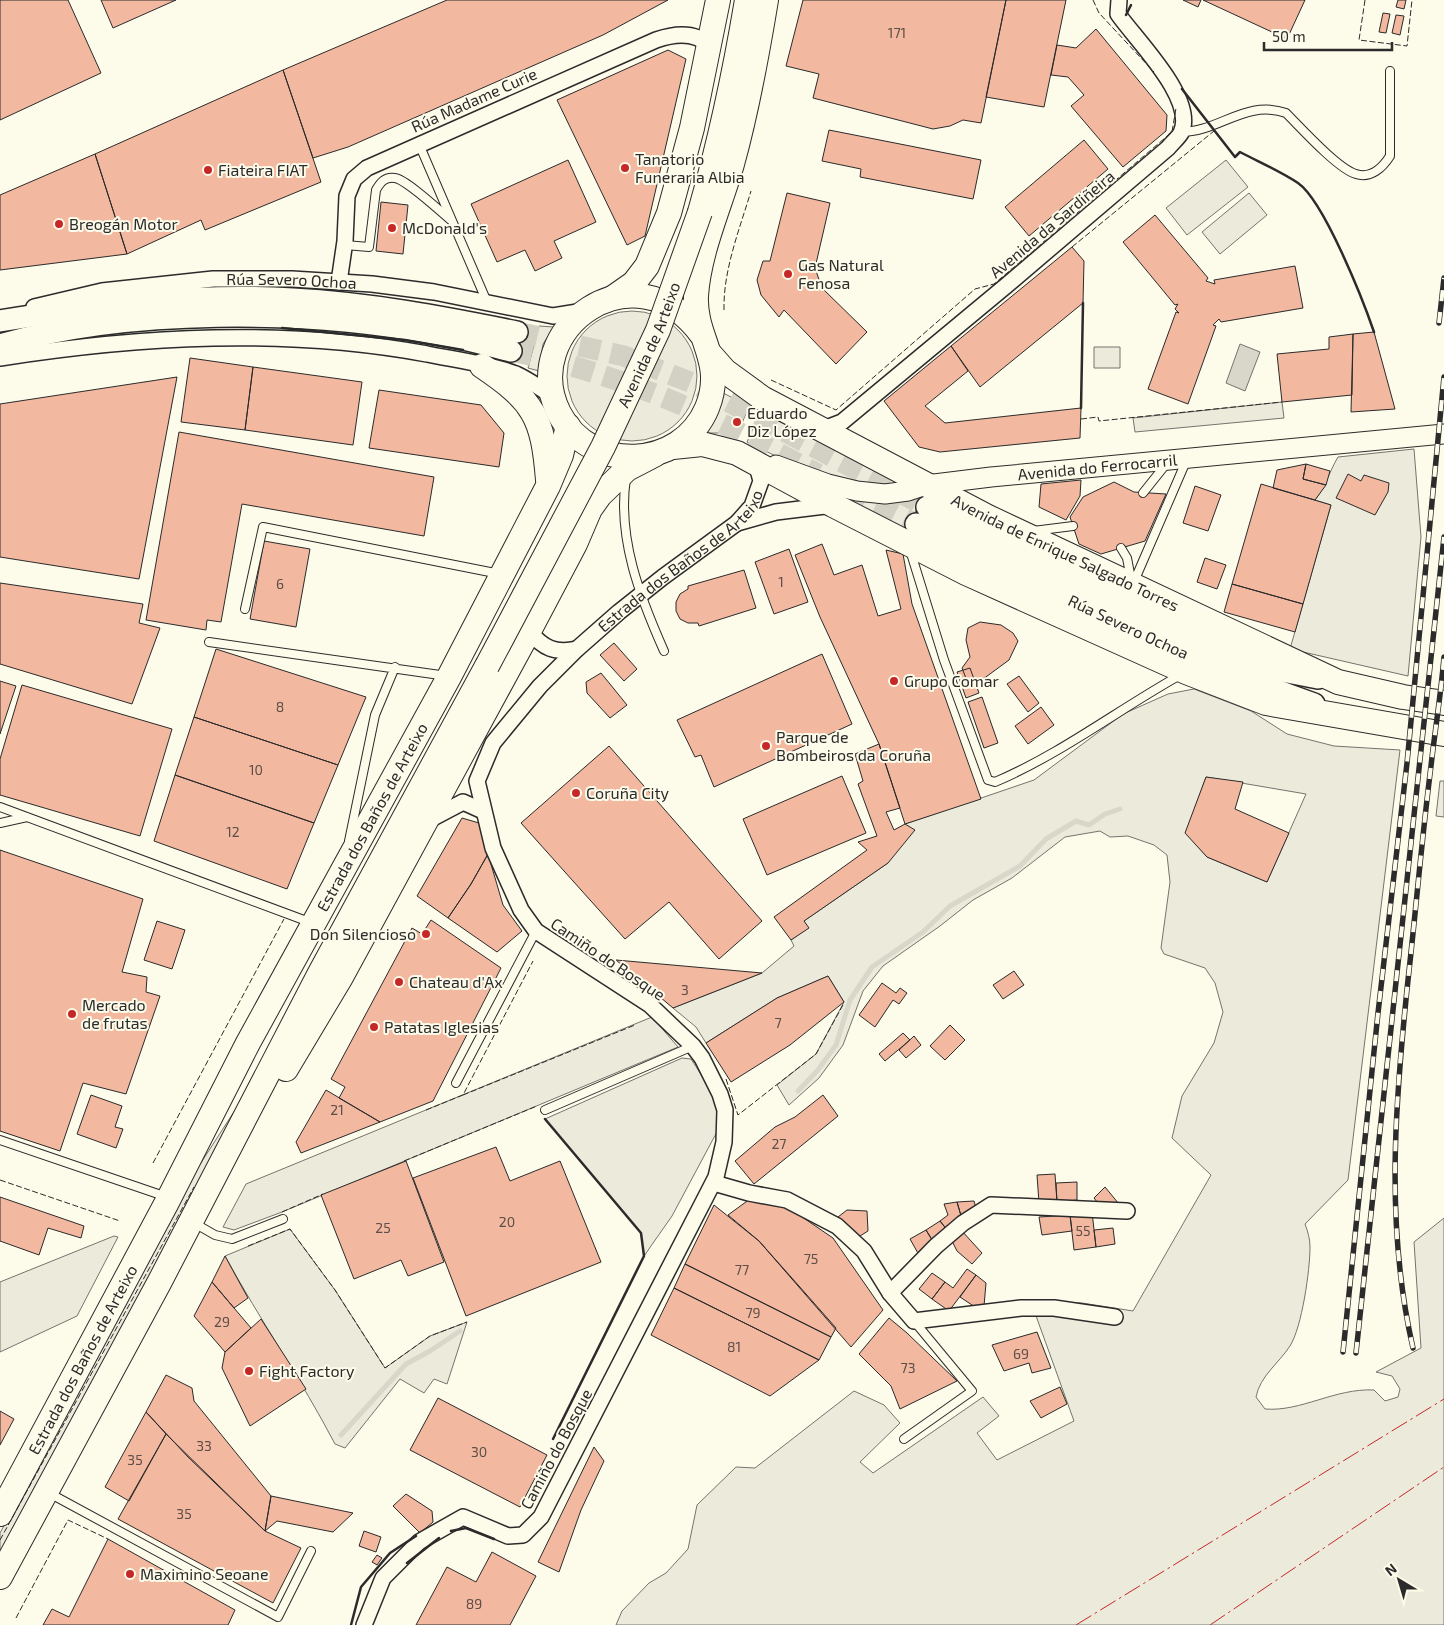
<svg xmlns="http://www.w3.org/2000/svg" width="1444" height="1625" viewBox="0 0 1444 1625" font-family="'Exo 2',sans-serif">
<rect width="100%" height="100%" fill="#fdfbea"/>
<path fill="#ecebdb" stroke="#74746e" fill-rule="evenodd" d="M1226 160 1248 187 1187 235 1166 208Z
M1249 193 1267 215 1220 254 1202 232Z
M567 376a65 65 0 1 1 130 0a65 65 0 1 1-130 0Z
M539 326 554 327 543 344 539 371 528 368Z
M1094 347H1120V368H1094Z
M723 393 749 406 736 438 723 433H704L717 415Z
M1282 402 1284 418 1135 432 1133 418Z
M760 412 901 482 878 487 840 479 786 461 747 442Z
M1414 449 1421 537 1408 676 1290 649 1331 505 1315 500C1326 486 1329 472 1338 457Z
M924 494 906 531 849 502V499L866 501Z
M1194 689 1251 711 1287 734 1334 746 1400 750 1348 1180 1305 1224C1308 1232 1310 1239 1310 1247 1310 1270 1302 1327 1290 1346 1279 1363 1260 1376 1256 1397L1265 1409C1301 1412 1335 1388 1374 1390L1385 1401 1398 1397 1400 1389 1392 1376 1376 1372 1421 1348 1414 1242 1444 1218V1625H616L622 1611 649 1583 666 1573 688 1549 697 1505 736 1467 755 1468 854 1391 884 1405 900 1423 860 1462 873 1473 983 1397 999 1416 977 1433 997 1460 1074 1421 1031 1302 1082 1303 1133 1311 1211 1175 1172 1138 1182 1096 1214 1043 1223 1012 1215 983 1205 968 1164 954 1161 948 1170 882 1167 855 1154 845 1128 836 1110 837 1100 831 1065 837 1012 878 973 900 940 926 883 966 863 991 843 1045 819 1078 789 1105 777 1085 816 1054 844 1002 828 976 777 998 706 1043 696 1027 673 1008 762 973 794 946 791 940 808 928 804 921 888 863 905 824 1034 780 1123 714 1168 694ZM1206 777 1306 794 1267 882 1207 857 1186 833Z
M1440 781H1444V817L1436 816Z
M652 1017 678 1047 282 1212 234 1230 223 1227 246 1184Z
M682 1058 691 1059C706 1082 719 1100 719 1128L672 1216 644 1256 641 1233 545 1119Z
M239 1104H241L0 1555V1533L195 1172Z
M290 1229 335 1290 385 1368 430 1336 467 1322 447 1384 434 1379 424 1393 400 1379 345 1448 335 1444C301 1379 260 1320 225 1256Z
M114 1236 118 1237 77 1316 0 1352V1282Z"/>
<path fill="#d8d7c9" stroke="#74746e" d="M1240 344 1260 352 1245 391 1226 383Z"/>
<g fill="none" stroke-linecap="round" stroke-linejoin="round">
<path stroke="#d8d7c9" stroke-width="5" d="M798 1091 817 1071 836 1045 850 1000 872 967 923 932 950 906 1020 866 1046 839 1076 821 1089 825 1105 814 1120 809
M341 1435 406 1364 430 1351 460 1331"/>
</g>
<path fill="#f2b8a0" stroke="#2b2b2b" d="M0 0H68L101 73 0 120Z
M101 0H176L113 28Z
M447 0H668L603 35 348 147 313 158 283 70Z
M803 0H1006L981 123 963 120 950 126 933 129 813 98 819 74 786 66Z
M1006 0H1066L1044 107 986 97Z
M1183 0H1201L1198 7Z
M1203 0H1305L1287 39Z
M1398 0H1406L1404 9 1396 7Z
M1383 13 1390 14 1386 33 1379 32Z
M1396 15 1404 16 1400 35 1392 33Z
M1096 29 1167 115 1166 131 1123 167 1071 106 1084 95 1068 77 1051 75 1057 45 1076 48Z
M668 50 686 59 645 236 627 245 557 100Z
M283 70 321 182 205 230 201 220 127 254 95 154Z
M829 130 981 160 973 199 860 177 861 169 822 161Z
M1084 140 1108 169 1029 236 1005 207Z
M95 154 127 254 0 270V195Z
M568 160 596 222 554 241 562 258 535 271 525 250 497 262 471 204Z
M787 193 830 203 815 268 822 288 867 332 836 364 784 310 779 317 761 295 757 280 763 261H770Z
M381 202 408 205 403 254 376 251Z
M1155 215 1208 278 1206 281 1215 284 1214 280 1295 266 1303 308 1221 322 1219 319 1213 325 1216 326 1188 404 1148 389 1176 312 1179 313 1175 309 1178 304 1175 305 1123 242Z
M1072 247 1084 261 1083 303 980 387 951 346Z
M1374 332 1395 409 1351 412 1353 334Z
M1353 334 1352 395 1282 402 1277 354 1329 349V337Z
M951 346 968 371 925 406 945 423 1081 408 1080 438 940 452 919 447 884 401Z
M190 358 253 367 245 430 181 422Z
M253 367 362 382 353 445 245 430Z
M177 377 139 579 0 557V404Z
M379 390 481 405 504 433 499 467 369 448Z
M179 432 434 477 424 536 242 504 221 622 207 620 206 630 146 620Z
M1306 464 1303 479 1326 485 1315 500 1273 488 1277 470Z
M1306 464 1330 471 1326 485 1303 479Z
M1348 474 1361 481 1364 475 1389 483 1388 492 1375 515 1336 498Z
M1081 480 1080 496 1066 520 1039 507 1041 484Z
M1114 482 1134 492 1166 494 1145 541 1101 554 1079 544 1070 517 1083 497Z
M1261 484 1331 505 1303 604 1232 584Z
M1195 486 1221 495 1208 531 1183 523Z
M264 541 310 549 296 627 250 619Z
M822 544 834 575 862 565 878 616 901 609 886 550 903 554 912 604 981 799 905 824 879 744 820 617 795 555Z
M789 549 808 602 774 614 755 562Z
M1205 558 1226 565 1217 589 1197 582Z
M744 570 756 608 699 626 698 623H688L680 619 676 611V602L680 594 688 589V586Z
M0 583 143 604 139 623 160 628 132 704 0 664Z
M1232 584 1303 604 1295 632 1224 612Z
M980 622 1001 625 1013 633 1018 641 1009 660 975 685 967 681 962 668 970 657 966 640 968 628Z
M614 643 637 669 624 681 600 655Z
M216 649 366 697 338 765 194 717Z
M822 654 852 724 714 787 701 755 695 757 677 720Z
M970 668 979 693 966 698 957 672Z
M601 673 627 705 610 718 587 693 586 682Z
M1019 676 1039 703 1028 712 1007 684Z
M0 681 16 686 0 734Z
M22 685 172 729 140 836 0 795V759Z
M982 697 998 743 984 748 968 702Z
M1041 707 1054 725 1028 744 1015 726Z
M194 717 338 765 314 823 175 775Z
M879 744 900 808 886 812 894 830 905 824 915 830 888 863 804 921 809 928 791 940 774 917 867 850 858 842 877 836 858 784 863 781 855 754Z
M609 746 762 921 719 959 669 902 625 939 521 823Z
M175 775 314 823 287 889 154 841Z
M842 776 866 833 767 875 743 819Z
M1206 777 1243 782 1235 809 1289 833 1267 882 1207 857 1185 833Z
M462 818 479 823 488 854 471 884 448 918 417 896Z
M0 850 143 899 122 972 147 977 146 992 160 996 126 1094 83 1083 60 1151 0 1131Z
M488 854 503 905 522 931 497 952 448 918 471 884Z
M431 920 501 968 433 1101 380 1122 339 1098 345 1087 331 1079 412 928 422 934Z
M157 921 185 930 172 969 144 960Z
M616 960 762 973 673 1008Z
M1014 971 1024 985 1003 999 993 985Z
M828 976 844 1002 790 1045 731 1082 706 1043 777 998Z
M882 983 896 993 900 988 907 993 899 1004 893 1000 875 1027 859 1015Z
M950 1025 965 1040 945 1060 930 1046Z
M903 1033 910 1040 885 1061 879 1054Z
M914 1036 921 1045 906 1058 899 1050Z
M326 1090 380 1122 301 1153 296 1142Z
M91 1095 122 1106 115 1127 123 1129 116 1148 77 1134Z
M823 1095 838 1116 754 1184 735 1161 775 1127 795 1117Z
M496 1147 510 1181 560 1161 601 1262 466 1316 413 1178Z
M406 1161 444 1262 408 1276 401 1260 354 1279 321 1195Z
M1055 1174 1057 1202 1039 1203 1037 1175Z
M1077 1182V1200L1057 1202 1056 1183Z
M1105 1187 1119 1204 1101 1207 1094 1198Z
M0 1197 84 1226 81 1238 48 1228 39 1255 0 1241Z
M750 1199 789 1208 833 1238 883 1310 851 1347 759 1241 728 1215Z
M974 1201 976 1208 962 1219 957 1202Z
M957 1202 962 1219 948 1231 940 1221 948 1215 944 1204Z
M714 1205 759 1241 791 1277 836 1328 831 1337 685 1264Z
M847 1210 867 1211 868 1231 860 1236 838 1217Z
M1092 1212 1096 1247 1074 1250 1070 1215Z
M1070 1215 1072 1231 1042 1235 1039 1217Z
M940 1221 948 1231 934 1243 926 1230Z
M1113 1228 1115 1244 1096 1247 1094 1230Z
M926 1230 934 1243 919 1255 910 1239Z
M961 1230 982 1253 972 1264 957 1251 951 1239Z
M225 1256 248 1298 234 1308 212 1282Z
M685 1264 831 1337 819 1360 674 1288Z
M967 1269 976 1275 949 1311 932 1299 945 1282 953 1288Z
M932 1273 945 1282 932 1299 919 1289Z
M976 1275 986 1283 984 1306 975 1307 960 1297Z
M212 1282 251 1328 225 1352 194 1316Z
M674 1288 819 1360 770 1396 651 1335Z
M889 1318 907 1333 957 1381 900 1409 891 1386 859 1354Z
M261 1319 306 1389 250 1426 222 1368 225 1352Z
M1037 1332 1051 1368 1032 1373 1029 1363 1004 1371 992 1345Z
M166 1375 192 1388 194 1401 271 1496 265 1531 188 1457 146 1412Z
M1060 1387 1067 1404 1041 1418 1030 1401Z
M438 1398 547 1455 520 1507 410 1450Z
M0 1411 14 1419 0 1445Z
M146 1412 166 1434 129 1501 105 1487Z
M166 1434 265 1531 301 1548 273 1603 118 1519Z
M594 1447 604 1461 581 1510 559 1572 538 1562Z
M406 1494 432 1511 433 1522 420 1533 393 1506Z
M271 1496 353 1513 333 1532 277 1521 265 1531Z
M364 1531 381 1537 376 1552 359 1546Z
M108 1539 235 1610 228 1625H43L52 1609 69 1617Z
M492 1552 536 1576 510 1625H416L447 1567 476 1582Z
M377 1555 382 1558 377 1565 372 1562Z"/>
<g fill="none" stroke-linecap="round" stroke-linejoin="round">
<path stroke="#d3d1c4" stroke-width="21" stroke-dasharray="21 11" stroke-linecap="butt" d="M517 332 624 356 697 385 927 507
M511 351C573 364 631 383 689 408 733 428 775 452 818 474
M848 489 916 524"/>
<g stroke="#2b2b2b" stroke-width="10">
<path id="service" d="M1181 132C1219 132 1246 99 1286 113 1301 128 1338 169 1356 174 1371 179 1383 167 1390 156V71
M419 144 487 302
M345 245 369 247 376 190C380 183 385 176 395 178 407 180 441 212 452 221
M626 478C617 538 640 597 664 651
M1143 493 1167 463
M1033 531 1073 526
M1121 548 1127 558 1131 579
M910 550 944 660 988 780 995 782C1061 754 1119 709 1182 674
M1133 584 1187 459
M245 609 263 527 500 574
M209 642 447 676
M0 807 312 923
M0 823 27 817
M349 841 375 715 395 667
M456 1083 536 931
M545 1110 693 1046
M0 1140 167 1197
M194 1223 215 1235 232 1239 283 1219
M904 1439 972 1391 914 1321
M49 1493 278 1617 311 1551"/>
</g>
<g stroke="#2b2b2b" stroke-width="18">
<g id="minor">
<path d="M339 282 345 241 347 196 354 179 367 168 656 40C673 34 695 31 710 46"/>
<path id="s1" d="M34 307 102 291 213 279H292L372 284 434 292 553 316 584 311"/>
<path d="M0 358C141 336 285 328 427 354 451 359 494 365 516 374 529 380 542 389 555 398"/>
<path d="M819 428 829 427 842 422 1007 285 1168 148C1172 143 1178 138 1181 133 1197 99 1136 40 1118 14L1119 0"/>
<path d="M737 523 776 512 833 505"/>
<path d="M529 631C543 648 555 654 577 649"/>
<path d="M427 821 463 802 483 811"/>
<path d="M714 1183 749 1193 787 1200 837 1226 864 1251 890 1293 914 1321 1021 1308H1054L1115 1317"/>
<path d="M890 1293 936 1246 963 1223 991 1205 1127 1211"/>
<path id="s2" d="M364 1625 383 1578 419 1542 463 1517 508 1536 523 1535 541 1517 716 1177 724 1142 725 1110 720 1094 702 1058 693 1046 650 1005 536 931 521 910 493 848 477 781 493 743 540 686 577 649 619 612 663 577 737 523 752 506 761 481 756 462"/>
</g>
</g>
<g stroke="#2b2b2b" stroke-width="21">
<g id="tertiary">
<path id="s3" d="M776 465 828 484 857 491 885 494 908 491 926 485 991 477 1444 434"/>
</g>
</g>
<g stroke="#2b2b2b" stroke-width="24">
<g id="secondary">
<path d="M0 321C97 305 195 293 293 299 369 303 443 317 517 332"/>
<path d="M0 345C128 308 306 309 437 334 462 338 487 345 511 351"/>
<path d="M927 507 1066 576 1212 643 1277 670 1318 678"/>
<path id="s4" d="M916 524C1046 587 1177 656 1314 704"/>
</g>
</g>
<g stroke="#2b2b2b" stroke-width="26">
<g id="primary">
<path d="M700 212C720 142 735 72 747 0"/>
<path d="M614 297 634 283 647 266 669 213 692 128 718 0"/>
<path d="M702 335C635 243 517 330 559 413 590 474 681 470 707 408 726 361 694 339 696 296 699 251 720 206 732 164 747 110 757 55 766 0"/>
<path id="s5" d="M710 354 725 371 762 398 988 517 1338 682 1403 697 1444 703"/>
<path d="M482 366C534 401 543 417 548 480"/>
<path d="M673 447 702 444 737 453 833 505 966 573 1186 672 1266 703 1444 734"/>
<path d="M286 1069 341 977 529 631 575 544 590 509 600 495 627 469 654 455"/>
<path id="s6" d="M0 1514 166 1204 248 1043 449 677 548 486 561 455 568 426"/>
<path d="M0 1577 159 1283 320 973 487 666"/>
</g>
</g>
<use href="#service" stroke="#fdfbea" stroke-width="8"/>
<use href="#minor" stroke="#fdfbea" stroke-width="15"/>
<use href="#tertiary" stroke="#fdfbea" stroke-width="19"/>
<use href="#secondary" stroke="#fdfbea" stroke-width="21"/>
<use href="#primary" stroke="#fdfbea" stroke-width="24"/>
<g stroke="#2b2b2b" stroke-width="5.5">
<path id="rail" d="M1439 323 1444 278
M1413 1348C1385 1226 1395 1103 1408 980 1416 909 1422 837 1431 766 1435 730 1441 694 1444 657
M1343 1352 1378 1013 1407 763 1444 377
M1356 1353 1444 537"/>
</g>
<use href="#rail" stroke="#fdfbea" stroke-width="4" stroke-dasharray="11" stroke-linecap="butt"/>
<g stroke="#2b2b2b" stroke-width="26" stroke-linecap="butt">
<g id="primary-bridge">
<path id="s7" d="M487 666 603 447 658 330 700 212"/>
</g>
</g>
<use href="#primary-bridge" stroke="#fdfbea" stroke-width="24"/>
<path stroke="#2b2b2b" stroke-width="1" stroke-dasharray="6 2.5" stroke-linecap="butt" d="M1093 0 1099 13 1154 72
M1365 0 1359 40 1407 46 1412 0
M1072 247 1214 131
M724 310C723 270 740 228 751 191
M771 380 836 410 975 289 994 284 1172 132 1176 108
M1081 419 1098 417 1099 421 1282 402
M726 1079 738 1115 816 1054 844 1003
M463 1095 635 1025
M426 1110 463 1095 533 961
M404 1161 537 1106
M153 1163 284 919
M0 1180 120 1221
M282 1212 323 1194
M248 1246 290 1229 335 1290 385 1368 430 1336 467 1322
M0 1540 194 1187
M16 1618 68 1520 108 1539"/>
<path stroke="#2b2b2b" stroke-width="2.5" d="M1126 15 1131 5
M1182 89 1235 157 1240 152C1259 162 1280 171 1298 183 1324 201 1363 300 1374 332
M282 328 405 340 463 350
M1081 408 1083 303
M545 1119 641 1233 644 1256 553 1439
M451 1531 466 1528 494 1539
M407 1563 439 1538
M351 1625 361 1587 390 1553 416 1536"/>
<path stroke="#c62828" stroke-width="1" stroke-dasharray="18 4 2.5 4" stroke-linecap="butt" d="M1076 1625 1444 1399
M1210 1625 1444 1467"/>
</g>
<g fill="#c62828" stroke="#fdfbea" stroke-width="2">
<circle cx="625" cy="168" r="5"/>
<circle cx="208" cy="170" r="5"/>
<circle cx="59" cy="224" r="5"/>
<circle cx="392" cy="228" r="5"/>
<circle cx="788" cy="274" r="5"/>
<circle cx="737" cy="422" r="5"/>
<circle cx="894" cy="681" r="5"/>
<circle cx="766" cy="746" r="5"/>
<circle cx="576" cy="793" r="5"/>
<circle cx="426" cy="934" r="5"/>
<circle cx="399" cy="982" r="5"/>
<circle cx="72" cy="1014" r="5"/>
<circle cx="374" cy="1027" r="5"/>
<circle cx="249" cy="1371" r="5"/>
<circle cx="130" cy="1574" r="5"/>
</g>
<g text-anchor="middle" stroke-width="4" stroke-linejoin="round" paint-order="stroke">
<g font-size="14" fill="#5d4e48">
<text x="897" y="38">171</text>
<text x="781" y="587">1</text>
<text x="280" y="589">6</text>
<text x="280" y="712">8</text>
<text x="256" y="775">10</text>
<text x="233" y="837">12</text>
<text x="685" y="995">3</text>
<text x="778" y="1028">7</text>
<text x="337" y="1115">21</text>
<text x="779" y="1149">27</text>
<text x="507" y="1227">20</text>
<text x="383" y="1233">25</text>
<text x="1083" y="1236">55</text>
<text x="811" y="1264">75</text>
<text x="742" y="1275">77</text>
<text x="753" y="1318">79</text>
<text x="222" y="1327">29</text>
<text x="734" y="1352">81</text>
<text x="1021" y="1359">69</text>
<text x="908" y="1373">73</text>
<text x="204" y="1451">33</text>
<text x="479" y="1457">30</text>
<text x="135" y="1465">35</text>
<text x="184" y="1519">35</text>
<text x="474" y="1609">89</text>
</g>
<g font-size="16" fill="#2b2b2b" stroke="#fdfbea">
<text transform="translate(474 100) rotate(-24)" y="6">Rúa Madame Curie</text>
<text transform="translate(1052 224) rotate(-40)" y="6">Avenida da Sardiñeira</text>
<text dy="6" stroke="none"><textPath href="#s1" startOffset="260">Rúa Severo Ochoa</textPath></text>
<text dy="6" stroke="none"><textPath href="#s7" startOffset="360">Avenida de Arteixo</textPath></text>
<text dy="6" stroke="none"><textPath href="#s3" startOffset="328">Avenida do Ferrocarril</textPath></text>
<text dy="6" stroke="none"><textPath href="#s5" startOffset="409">Avenida de Enrique Salgado Torres</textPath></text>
<text dy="6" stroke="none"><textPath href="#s2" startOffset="1426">Estrada dos Baños de Arteixo</textPath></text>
<text dy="6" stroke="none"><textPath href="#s4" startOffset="236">Rúa Severo Ochoa</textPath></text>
<text dy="6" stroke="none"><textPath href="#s6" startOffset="790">Estrada dos Baños de Arteixo</textPath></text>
<text transform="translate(608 959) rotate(34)" y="6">Camiño do Bosque</text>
<text dy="6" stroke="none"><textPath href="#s6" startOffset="175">Estrada dos Baños de Arteixo</textPath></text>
<text transform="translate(556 1449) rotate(-62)" y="6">Camiño do Bosque</text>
</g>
<g font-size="16" fill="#2b2b2b" stroke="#fdfbea" text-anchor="start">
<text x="635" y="165">Tanatorio<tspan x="635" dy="18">Funeraria Albia</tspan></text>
<text x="218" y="176">Fiateira FIAT</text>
<text x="69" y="230">Breogán Motor</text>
<text x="402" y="234">McDonald's</text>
<text x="798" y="271">Gas Natural<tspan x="798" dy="18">Fenosa</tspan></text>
<text x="747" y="419">Eduardo<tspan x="747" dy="18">Diz López</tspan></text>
<text x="904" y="687">Grupo Comar</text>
<text x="776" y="743">Parque de<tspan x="776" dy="18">Bombeiros da Coruña</tspan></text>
<text x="586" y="799">Coruña City</text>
<text x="416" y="940" text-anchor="end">Don Silencioso</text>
<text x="409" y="988">Chateau d'Ax</text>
<text x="82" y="1011">Mercado<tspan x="82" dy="18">de frutas</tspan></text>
<text x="384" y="1033">Patatas Iglesias</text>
<text x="259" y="1377">Fight Factory</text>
<text x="140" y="1580">Maximino Seoane</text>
</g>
</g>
<g transform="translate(1399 1580) rotate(322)" stroke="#fdfbea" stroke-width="4" paint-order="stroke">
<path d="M0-4L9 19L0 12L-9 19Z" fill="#2b2b2b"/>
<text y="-8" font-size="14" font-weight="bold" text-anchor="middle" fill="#2b2b2b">N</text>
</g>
<path d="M1264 42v8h128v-8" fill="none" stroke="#2b2b2b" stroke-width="2.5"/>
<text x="1272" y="42" font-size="15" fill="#2b2b2b" stroke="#fdfbea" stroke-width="4" paint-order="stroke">50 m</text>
</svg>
